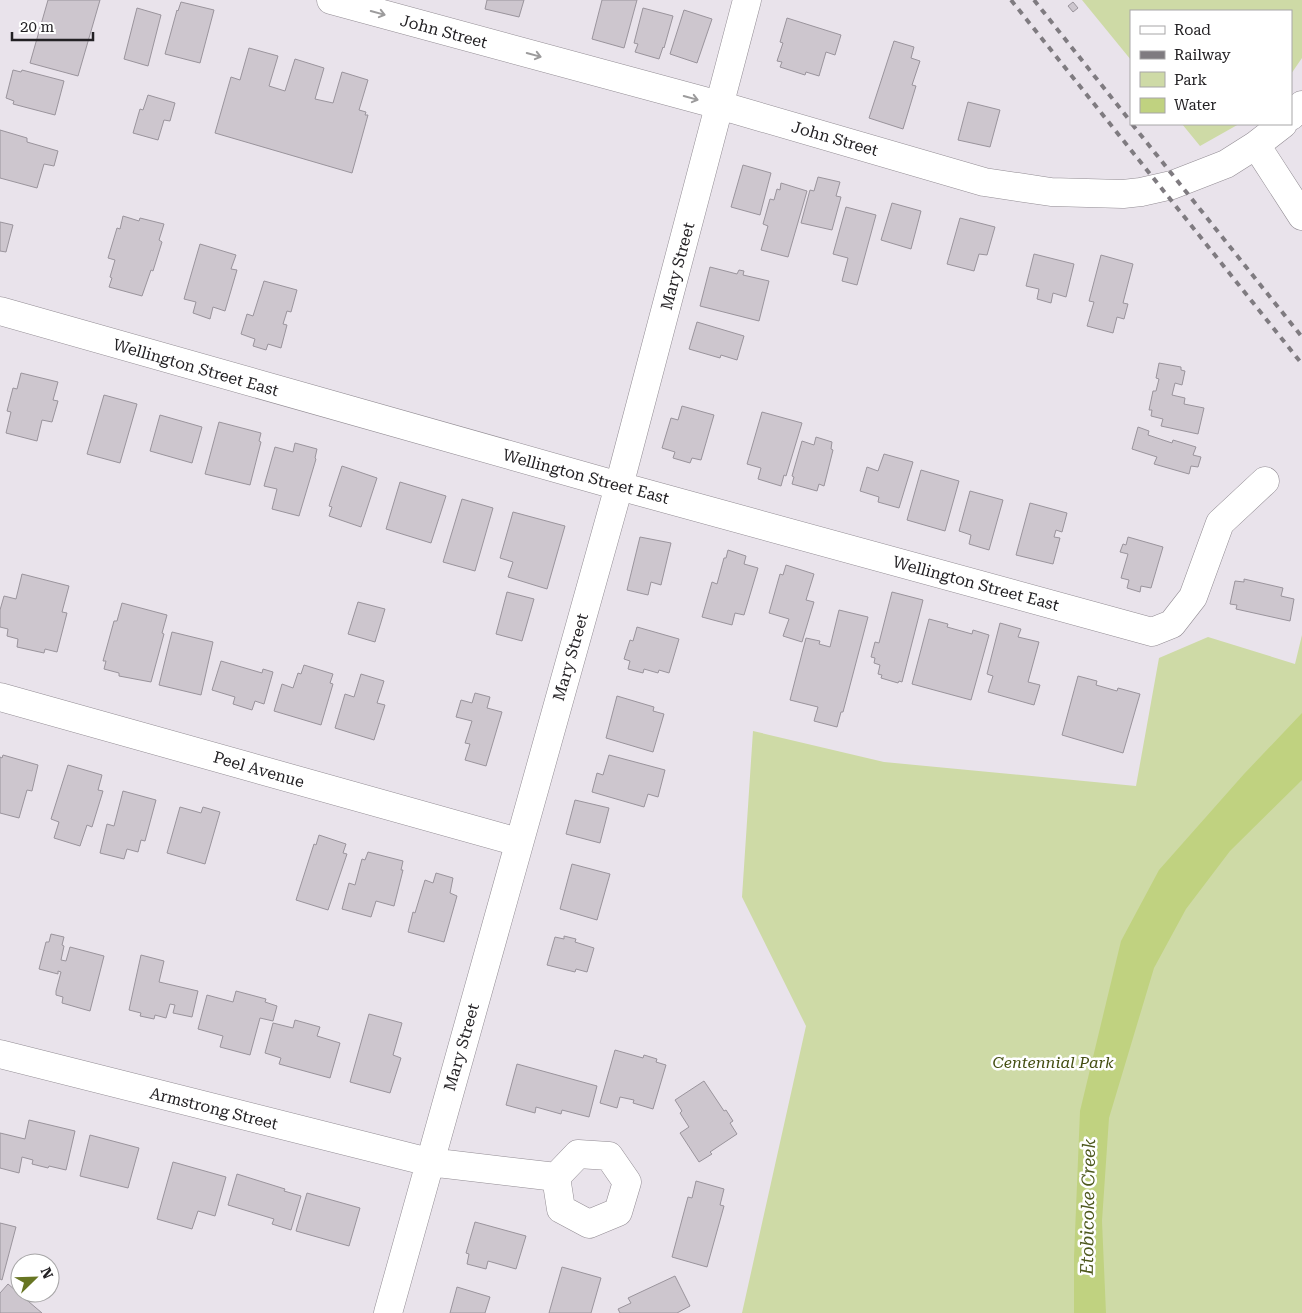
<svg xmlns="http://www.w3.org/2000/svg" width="1302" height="1313" viewBox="0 0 1302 1313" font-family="'Roboto Serif',serif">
<rect width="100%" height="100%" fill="#e9e3eb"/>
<path fill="#cedaa6" d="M1082 0H1302V58L1291 74V11H1131V60Z
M1182 124H1239L1200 146Z
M1302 635V1313H742L806 1026 742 897 753 731 884 762 1136 786 1159 658 1208 637 1295 664Z"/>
<path fill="#c0d280" d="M1302 713V780L1230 851 1186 909 1154 968 1109 1118 1102 1221 1106 1313H1074V1257L1080 1111 1121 941 1159 870 1244 774Z"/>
<path fill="#cdc6ce" stroke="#9a949c" d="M48 0H100L78 76 30 63Z
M487 0H524L519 17 485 9Z
M602 0H637L624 48 592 39Z
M181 2 214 10 200 63 165 54 177 10 178 11Z
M1073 2 1078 8 1073 12 1068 6Z
M137 8 161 15 148 66 124 59Z
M643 8 673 16 664 48 663 47 659 59 635 52 638 44 634 43Z
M684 10 712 19 697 63 670 54Z
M787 18 841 35 835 55 826 52 819 76 806 72 805 75 780 67 782 62 777 61 783 43 780 42Z
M894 41 914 47 911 58 920 61 912 85 916 86 903 129 869 118Z
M249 48 278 56 269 86 285 91 295 59 324 68 315 99 333 103 342 72 368 80 359 110 366 112 365 115H368L352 173 215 133 231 77 240 80Z
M13 70 21 72 22 70 64 81 55 115 13 104 14 101 6 98Z
M148 95 175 103 170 121 164 120 158 140 133 133 140 109 143 110Z
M968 102 1000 110 990 147 958 140Z
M0 130 27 138V142L58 151 54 166 44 164 37 188 0 178Z
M743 165 771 173 760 215 731 207Z
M818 177 840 182 836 196 841 197 832 230 801 223 810 190 814 191Z
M781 183 807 191 788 257 761 250 768 226 763 224 770 199 774 200 777 189 780 190Z
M892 203 921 211 911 249 881 240Z
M846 207 876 215 857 285 842 281 848 258 833 254Z
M123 216 139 221 140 218 164 224 159 240 162 242 153 271 151 270 142 296 109 287 112 278 110 277 115 260 108 258 117 228 120 229Z
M960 218 995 227 987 255 979 254 974 271 947 264Z
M0 222 13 225 6 252 0 251Z
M200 244 236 255 231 269 237 270 225 311 213 307 210 319 193 313 196 302 184 299Z
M1034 254 1074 264 1066 297 1053 293 1051 303 1037 299 1039 289 1026 286Z
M1101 255 1133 264 1123 303 1128 304 1124 319 1117 317 1113 333 1087 326 1094 302 1089 301Z
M710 267 737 274 739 270 744 271 743 275 769 281 759 321 700 306Z
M264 281 297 290 291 312 287 311 283 324 287 325 281 348 268 344 266 350 253 346 255 339 241 334 247 314 253 316Z
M697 322 744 336 737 360 721 355 720 358 689 349Z
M1159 363 1181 367V370L1185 371 1182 385 1175 383 1172 395 1185 398 1184 404 1204 408 1198 434 1161 426 1163 419 1151 416 1152 410H1149L1153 391H1156L1159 379 1156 378Z
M21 373 58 382 53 400 58 401 52 422 42 420 37 441 6 433 11 412 7 411 13 388 17 389Z
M104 395 137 404 120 463 87 454Z
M682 406 714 415 701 460 692 458 690 463 673 458 675 452 662 448 671 418 678 420Z
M762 412 802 423 786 476 784 475 781 486 758 479 761 468 747 464Z
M160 415 202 427 192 463 150 451Z
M219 422 261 433 259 441 261 442 250 485 205 474Z
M1138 427 1149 431 1148 435 1172 443 1173 440 1196 447 1193 455 1201 457 1198 467 1191 466 1189 474 1154 464 1157 457 1132 449Z
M816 437 832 442 831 449 833 450 824 486 819 484 817 491 792 484 794 477 792 476 802 441 814 445Z
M295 443 317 449 315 458 316 459 299 516 272 509 277 489 264 486 275 447 293 452Z
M884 454 913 462 899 508 878 502 879 497 860 491 867 467 878 471Z
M342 466 377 478 361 527 329 516 332 507 329 506Z
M921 470 959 481 945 531 907 520Z
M400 482 446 496 431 543 386 529Z
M970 491 1003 500 989 550 969 544 971 535 959 531Z
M462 499 493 508 475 571 443 562Z
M1030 503 1067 513 1062 532 1056 530 1054 537 1060 538 1053 564 1016 555Z
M513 512 565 526 547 589 508 577 513 562 500 558Z
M640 537 671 543 661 585 651 582 648 595 627 590Z
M1128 537 1163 547 1151 588 1141 586 1140 592 1127 588 1129 580 1121 578 1128 554 1120 552 1123 544 1126 545Z
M728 550 746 556 744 564 758 568 744 615 735 613 732 625 702 617 712 582 717 584 724 558H726Z
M786 565 814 574 806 600 814 602 802 642 783 636 789 619 769 613 780 574 783 575Z
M22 574 69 586 62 612 67 613 57 652 45 649 44 653 17 647 18 639 7 636 8 629 0 627V610L4 596 16 599Z
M1244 579 1283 588 1281 596 1294 599 1290 621 1236 609 1237 605 1230 604 1235 581 1244 582Z
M507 592 534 599 522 641 496 634Z
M892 592 923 600 902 682 899 681 898 683 881 678 882 675 878 674 880 665 874 663 875 658 871 657 875 642 879 643Z
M358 602 385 609 375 642 348 634Z
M122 603 167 615 162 633 164 634 151 682 119 676V673L104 669 106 661H103L114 621H117Z
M839 610 868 617 843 712H841L837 727 814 721 818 707 790 700 806 638 820 641 819 644 830 647Z
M929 619 948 624 947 627 972 634 973 630 989 635 971 700 912 684Z
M1000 623 1021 629 1018 637 1039 642 1028 682 1040 685 1034 705 988 692 993 676 987 674Z
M637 627 679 639 669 673 659 670 658 673 644 669 643 673 628 669 630 661 624 659 630 640 633 641Z
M172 632 213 642 201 695 159 685Z
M221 661 262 673 263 669 273 672 264 704 255 701 252 710 233 704 235 697 212 690Z
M304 665 333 674 330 683 333 684 321 725 274 711 282 684 293 688 298 673 301 674Z
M361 674 384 681 377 703 385 705 374 740 335 728 345 694 354 697Z
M1078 676 1097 681 1096 685 1117 691 1118 688 1140 694 1123 753 1062 735Z
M475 693 490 697 487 708 502 712 486 766 465 760 470 744 465 743 472 721 456 717 461 700 472 703Z
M617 696 654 707 653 711 664 714 653 752 606 738Z
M3 755 38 765 32 791 27 790 19 818 0 813V757L2 758Z
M609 755 665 770 658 797 648 794 644 807 592 792 597 773 603 775Z
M68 765 102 775 98 790 103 791 92 827 87 825 80 846 54 838 59 822 51 819Z
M123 791 156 800 145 841 141 840 138 852 127 849 124 859 100 853 107 824 114 826Z
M575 800 609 808 600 843 566 834Z
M180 807 201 813 203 807 220 812 205 864 167 853Z
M319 835 346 844 343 853 347 854 328 910 296 900 314 844 316 845Z
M368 852 403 861 401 870H403L394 906 376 901 371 917 342 909 349 883 355 885 362 859 365 860Z
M572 864 610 874 597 920 560 909Z
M436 873 453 878 450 893 457 896 444 942 408 932 413 912 415 913 425 880 433 883Z
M51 934 64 937 62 945 64 946 61 960 66 961 70 947 104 956 90 1011 62 1003 63 997 56 995V991L61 972 58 971V974L39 969 46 942H49Z
M564 936 576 939 575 942 594 948 587 972 576 969 575 972 547 965 555 937 564 939Z
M141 955 164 961 159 982 198 991 192 1017 173 1013 175 1005 170 1004 166 1018 155 1015 154 1019 140 1016 141 1013 129 1010Z
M236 991 266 999 265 1002 277 1006 273 1021 260 1018 250 1055 220 1047 223 1036 198 1029 207 995 233 1002Z
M369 1014 402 1023 393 1055 401 1058 390 1093 350 1082Z
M295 1020 320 1027 317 1036 340 1043 330 1078 279 1064 281 1058 265 1053 273 1023 293 1028Z
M615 1050 643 1058 644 1055 657 1059 656 1062 666 1065 653 1109 633 1103 634 1100 620 1097 617 1108 600 1103Z
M517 1064 597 1086 589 1117 562 1110 561 1114 536 1107 535 1113 506 1105Z
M704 1081 724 1111 726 1110 733 1121 730 1123 737 1134 710 1152 712 1154 699 1162 680 1133 689 1127 680 1113 682 1111 675 1100Z
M29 1120 75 1131 66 1170 49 1166 48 1168 32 1164 33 1160 22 1157 19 1173 0 1168V1133L25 1139Z
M90 1135 139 1148 128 1188 80 1176Z
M173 1162 226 1177 215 1216 198 1211 192 1229 157 1219Z
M237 1174 285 1189 284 1191 301 1196 291 1230 272 1224 274 1219 228 1205Z
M696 1181 724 1189 720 1205 724 1206 707 1267 672 1257 688 1197 692 1198Z
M307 1193 360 1208 349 1246 296 1231Z
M475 1222 526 1236 516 1269 488 1261 486 1269 467 1264 469 1254 466 1253Z
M0 1223 16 1227 2 1280 0 1279Z
M562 1267 601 1278 591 1313H549Z
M675 1276 690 1306 677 1313H620L618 1309 631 1303 628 1298Z
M8 1284 42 1313H0V1293Z
M457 1287 490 1297 485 1313H450Z"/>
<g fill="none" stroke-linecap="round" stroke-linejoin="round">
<g stroke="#928c93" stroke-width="29">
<path id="minor" d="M331 0 719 105 984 182 1051 192 1123 194 1141 192 1172 185 1226 164 1256 145 1283 124
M1291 116 1302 105
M1256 145 1302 216
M0 311 619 486 1152 632 1172 624 1193 597 1220 523 1265 481
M0 697 518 842
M0 1054 429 1162 556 1177
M578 1154 609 1156 627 1182 618 1212 589 1224 561 1209 556 1177Z
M388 1313 619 486 747 0"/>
</g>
<use href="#minor" stroke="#fff" stroke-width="28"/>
<path stroke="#7f7b80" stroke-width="4" stroke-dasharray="6 6" stroke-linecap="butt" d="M1011 0 1302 364
M1034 0 1131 122
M1132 124 1302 337"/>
</g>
<defs><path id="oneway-shaft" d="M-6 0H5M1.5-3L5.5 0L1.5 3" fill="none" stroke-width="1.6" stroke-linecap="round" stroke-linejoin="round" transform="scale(1.25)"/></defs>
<g stroke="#9c9b9c">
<use href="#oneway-shaft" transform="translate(378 13) rotate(15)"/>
<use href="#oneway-shaft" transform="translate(534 55) rotate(15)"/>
<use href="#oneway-shaft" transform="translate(691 98) rotate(15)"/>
</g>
<g text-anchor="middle" stroke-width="5" stroke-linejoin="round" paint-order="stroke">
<g font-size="16" fill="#232124" stroke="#fff">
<text transform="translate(444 31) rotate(15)" y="6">John Street</text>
<text transform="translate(835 138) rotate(16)" y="6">John Street</text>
<text transform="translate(677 266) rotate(-75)" y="6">Mary Street</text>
<text transform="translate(196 367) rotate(16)" y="6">Wellington Street East</text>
<text transform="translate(586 476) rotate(15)" y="6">Wellington Street East</text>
<text transform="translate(976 583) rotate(15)" y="6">Wellington Street East</text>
<text transform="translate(570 657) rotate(-74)" y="6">Mary Street</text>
<text transform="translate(259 769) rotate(16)" y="6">Peel Avenue</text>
<text transform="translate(461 1047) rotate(-74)" y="6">Mary Street</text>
<text transform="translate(214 1108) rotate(14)" y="6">Armstrong Street</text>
</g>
<g font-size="16" font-style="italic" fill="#444e12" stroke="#fff">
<text x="1053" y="1068">Centennial Park</text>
</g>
<g font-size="18" font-style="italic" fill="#4d581d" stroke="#fff">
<text transform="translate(1088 1207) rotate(-89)" y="6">Etobicoke Creek</text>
</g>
</g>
<rect x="1130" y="10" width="162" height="115" fill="#ffffff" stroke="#a7a6a7"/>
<rect x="1140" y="26" width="25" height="8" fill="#ffffff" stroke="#a7a6a7"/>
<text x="1174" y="35" font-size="15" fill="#232124">Road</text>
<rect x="1140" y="51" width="25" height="8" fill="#7f7b80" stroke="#a7a6a7"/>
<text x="1174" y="60" font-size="15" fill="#232124">Railway</text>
<rect x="1140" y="72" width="25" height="15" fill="#cedaa6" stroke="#a7a6a7"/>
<text x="1174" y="85" font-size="15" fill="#232124">Park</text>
<rect x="1140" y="98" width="25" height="15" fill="#c0d280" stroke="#a7a6a7"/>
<text x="1174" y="110" font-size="15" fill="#232124">Water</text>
<g transform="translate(35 1278) rotate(67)"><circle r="24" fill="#ffffff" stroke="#a7a6a7"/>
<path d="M0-4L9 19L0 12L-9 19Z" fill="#677522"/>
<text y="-8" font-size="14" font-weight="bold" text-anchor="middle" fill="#232124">N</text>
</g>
<path d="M12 32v8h81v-8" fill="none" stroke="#232124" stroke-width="2.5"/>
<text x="20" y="32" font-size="15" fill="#232124" stroke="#ffffff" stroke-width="4" paint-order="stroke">20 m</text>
</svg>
